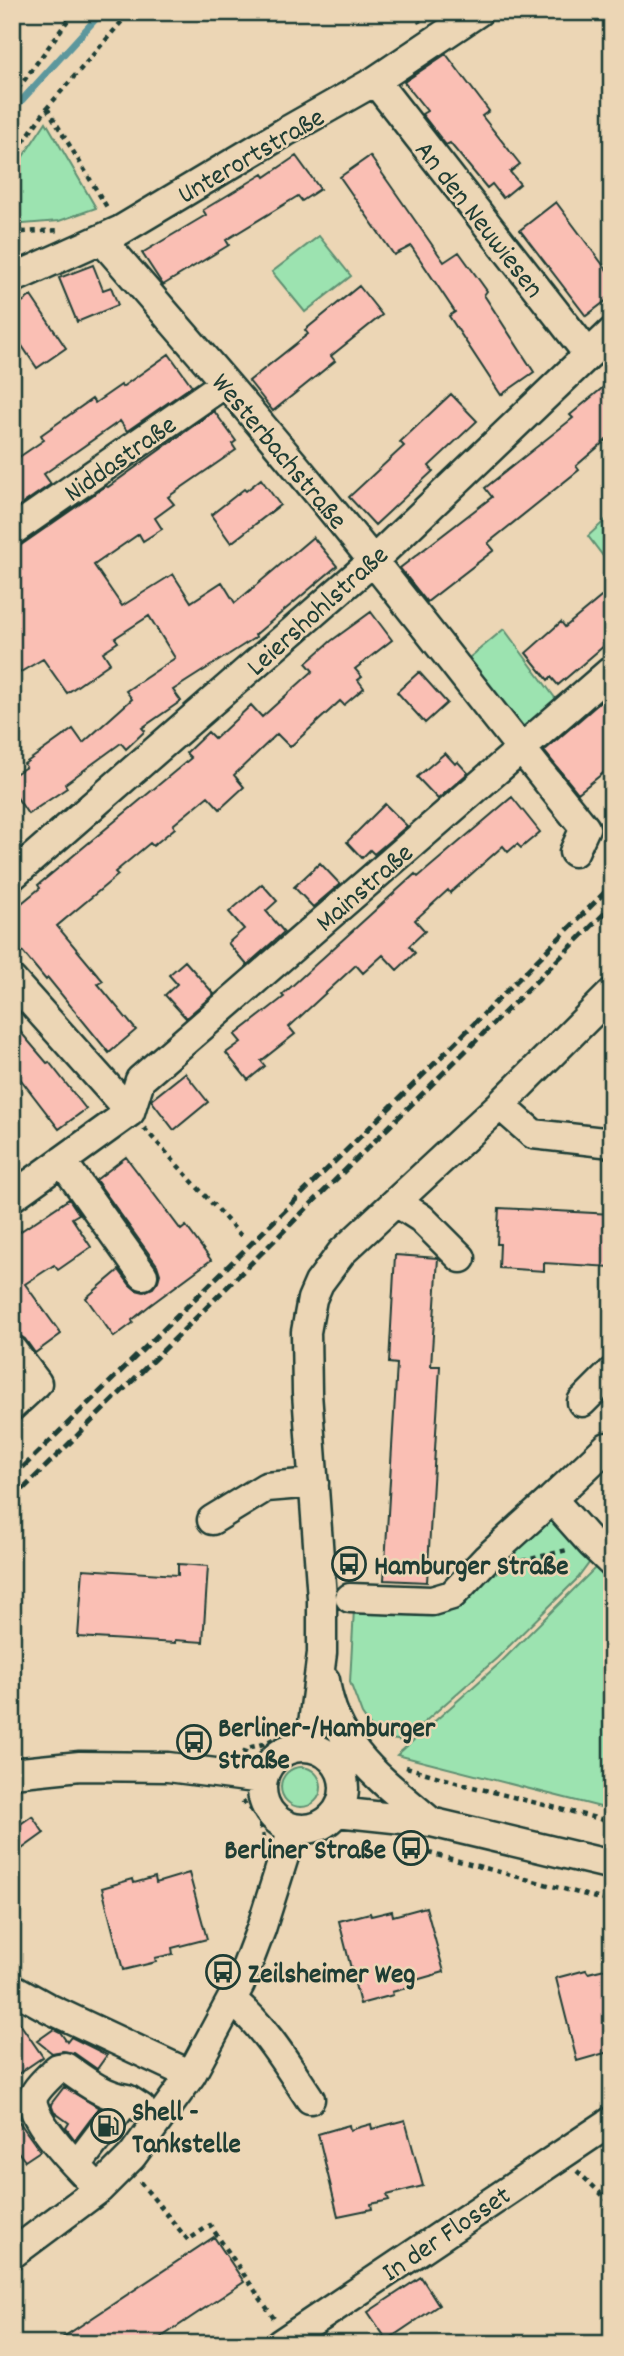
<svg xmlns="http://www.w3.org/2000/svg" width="624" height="2356" viewBox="0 0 624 2356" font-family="Dekko,sans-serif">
<rect width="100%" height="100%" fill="#ecd6b5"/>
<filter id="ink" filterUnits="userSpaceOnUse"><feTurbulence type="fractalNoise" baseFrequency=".0143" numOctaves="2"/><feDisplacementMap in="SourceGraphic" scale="14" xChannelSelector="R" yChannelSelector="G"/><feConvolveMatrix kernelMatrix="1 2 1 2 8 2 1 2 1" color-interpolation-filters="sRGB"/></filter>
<g filter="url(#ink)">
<path fill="#9ce3b0" stroke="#5e9072" stroke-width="2" d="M46 122 96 208 59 221 12 225V173Z
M319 236 351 276 305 312 272 272Z
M612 514V568L588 536Z
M504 629 564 710 520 749 457 668Z
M543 1517 555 1520 592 1559 578 1578 497 1658 403 1741 378 1737 362 1714 350 1682 354 1609 433 1614 448 1612 479 1579 510 1568 501 1557Z
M598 1565 612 1577V1810L397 1755 501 1662Z
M281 1787a20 20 0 1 1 40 0a20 20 0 1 1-40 0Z"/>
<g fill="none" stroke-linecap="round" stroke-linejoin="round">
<path stroke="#5c979d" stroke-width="7" d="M12 111 102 12"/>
</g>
<path fill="#fabfb4" stroke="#1f3d34" stroke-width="2" d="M446 54 489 111 482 116 520 164 510 172 520 184 503 198 492 184 487 188 450 143 446 145 422 114 427 111 404 82Z
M296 156 320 189 302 201 298 196 226 240 229 245 163 285 142 253 206 215 203 210 263 174 265 177Z
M370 156 444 262 459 252 487 291 484 295 534 372 501 395 449 316 455 312 411 246 394 255 340 177Z
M556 202 612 277V296L586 316 520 230Z
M93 265 103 290 111 287 118 305 77 322 59 278Z
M359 286 382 315 331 356 335 361 273 411 249 381 308 334 305 330Z
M31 296 66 348 37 368 12 331V309Z
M169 354 192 386 127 431 120 421 44 474 51 484 12 511V462L44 440 41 435 92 399 95 403 121 385 122 387Z
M612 380V435L576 466 579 470 488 543 494 550 427 602 400 568 492 497 485 488 573 418 570 415Z
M451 394 477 421 429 466 433 471 375 525 349 497 404 446 400 442Z
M214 411 236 441 232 444 236 450 168 497 174 504 155 518 162 529 143 541 139 534 94 565 122 606 173 574 191 602 222 582 235 603 313 537 337 566 255 635 256 637 173 690 181 701 142 728 145 731 126 749 121 743 65 784 67 788 28 814 12 790V776L26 767 24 764 73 729 83 743 132 699 126 691 175 658 149 616 115 638 118 642 103 652 110 663 67 693 43 659 12 677V547L21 545 106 486 108 487Z
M261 479 280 505 231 543 211 515 244 489 246 491Z
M612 588V639L558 685 551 677 548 680 526 653 561 622 565 627Z
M371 612 392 640 355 669 362 677 358 680 364 688 344 705 340 701 290 747 277 734 234 775 244 787 220 809 208 796 173 825 175 828 153 846 150 843 115 872 118 875 57 926 103 981 98 984 136 1030 109 1053 48 978 46 980 12 939V911L40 888 38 885 191 758 186 753 208 732 215 739 251 705 262 717 313 671 306 663 331 641Z
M419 672 447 703 425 723 397 692Z
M612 692V766L578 793 544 751Z
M445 753 455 764 458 762 468 773 438 799 417 777Z
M512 797 540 832 521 848 517 844 508 852 503 846 450 893 448 890 415 920 425 931 409 946 415 953 397 970 383 955 363 973 356 965 289 1027 295 1034 261 1061 265 1066 248 1080 226 1053 241 1042 235 1035 284 997 282 995 415 874 418 877Z
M385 804 407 826 374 854 370 850 362 858 347 842Z
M320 863 340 884 313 907 294 887Z
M262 884 277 901 266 911 284 932 247 965 228 943 244 929 229 912Z
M185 961 214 994 186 1018 165 995 177 984 169 975Z
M12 1022 47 1063 49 1062 86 1109 59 1129 12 1068Z
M185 1073 208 1102 174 1130 151 1100Z
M126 1157 181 1230 186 1226 211 1260 149 1306 132 1320 133 1323 114 1337 86 1298 119 1270 130 1285 136 1290 144 1292 153 1288 158 1281 160 1274 157 1265 96 1180Z
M69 1199 79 1214 72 1218 91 1247 58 1270 54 1265 25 1284 61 1334 35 1353 25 1339 19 1335 12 1334V1237Z
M499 1208 612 1214V1267L544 1263V1271L499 1268 500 1244H497Z
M395 1255 438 1258 431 1366H440L427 1582 384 1580 397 1364 389 1363Z
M178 1564 208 1566 203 1642 175 1640V1643L78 1637 83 1569 178 1575Z
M32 1816 44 1833 12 1856V1830Z
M189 1873 207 1939 172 1948 173 1954 155 1958 156 1962 123 1970 102 1888 133 1879 134 1883 155 1877 156 1883Z
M426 1907 444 1972 409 1982 410 1987 392 1992 393 1995 360 2004 339 1921 370 1913 371 1916 392 1911 393 1916Z
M609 1968 612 1980V2051L577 2061 556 1978 586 1970 588 1973Z
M12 2012 43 2057 12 2078Z
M54 2029 60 2032 67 2042 71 2037 107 2055 97 2069 74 2053 63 2051 52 2053 37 2041Z
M64 2087 99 2108 75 2140 66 2128 69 2123 54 2112 51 2104Z
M12 2112 40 2151 25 2161 12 2144Z
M405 2120 423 2186 387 2195 389 2200 371 2204 372 2209 338 2216 318 2134 349 2125 350 2130 371 2124 372 2129Z
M214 2237 244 2282 151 2344H53Z
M421 2277 439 2305 387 2340 368 2312Z"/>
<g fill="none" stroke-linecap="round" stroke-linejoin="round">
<g stroke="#1f3d34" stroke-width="33">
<path id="minor" d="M375 81 588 354
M102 240C194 346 286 452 373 561 444 650 513 740 585 828L574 852
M12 279 121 230 285 132 375 81 478 12
M12 531 225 383
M12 876 373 561 612 332
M12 980 130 1112
M500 1105 533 1134 612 1143
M130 1112 140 1080 612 670
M62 1161 143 1275
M12 1197 130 1112
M396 1202 421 1218 461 1258
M12 1350 37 1383 12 1406
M582 1402 612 1372
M552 1499 607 1447
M212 1520 266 1487 314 1483
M350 1598 432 1601 452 1595 486 1559 552 1499 592 1544 612 1563
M325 1680C334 1748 383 1781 431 1822
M262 1788a41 41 0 1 1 82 0a41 41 0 1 1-82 0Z
M310 1747 322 1653V1598L307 1393 306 1332 312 1299 319 1283 342 1252 500 1105 612 993
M12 1773 80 1766 168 1767 263 1779
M337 1812 431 1822 612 1865
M12 1988 50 2009 191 2075
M232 2000C265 2027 286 2063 310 2099
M77 2165 127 2099 141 2108
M99 2189C85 2175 27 2118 33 2097 37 2087 50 2076 58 2068L65 2067C85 2081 102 2095 127 2099
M12 2254 99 2189 132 2156 191 2075 240 1984 261 1929 293 1828
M280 2344 612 2121"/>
</g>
<path stroke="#1f3d34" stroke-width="4.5" stroke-dasharray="5 5" stroke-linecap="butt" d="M414 12 420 23
M12 97 74 12
M47 108 108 209
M12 158 47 108 130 12
M12 230 24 232 60 230
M144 1128 244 1239
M522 1561 567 1550
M244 1754 246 1748C265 1745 277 1739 289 1724
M406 1767 469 1786 612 1822
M242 1801C255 1811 260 1821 264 1837
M399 1845 612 1902
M577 2171 612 2204
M140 2182 188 2240 210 2225 275 2320"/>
<use href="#minor" stroke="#ecd6b5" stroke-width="28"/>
<path stroke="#1f3d34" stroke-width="5" stroke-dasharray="10 5" stroke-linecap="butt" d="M12 1478 423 1075 612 885
M12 1500 612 906"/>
</g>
</g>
<defs>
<g id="bus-ring" transform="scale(1.75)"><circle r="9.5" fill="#ecd6b5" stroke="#1f3d34" stroke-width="1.5"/><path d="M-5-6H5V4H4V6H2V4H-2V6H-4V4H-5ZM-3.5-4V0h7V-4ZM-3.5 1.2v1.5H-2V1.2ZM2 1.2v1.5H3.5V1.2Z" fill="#1f3d34"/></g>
<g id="fuel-ring" transform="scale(1.75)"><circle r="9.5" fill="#ecd6b5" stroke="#1f3d34" stroke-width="1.5"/><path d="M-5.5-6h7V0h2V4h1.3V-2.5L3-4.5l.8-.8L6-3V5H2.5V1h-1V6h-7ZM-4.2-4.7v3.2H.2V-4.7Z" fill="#1f3d34"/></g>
</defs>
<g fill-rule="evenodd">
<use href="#bus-ring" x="349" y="1564"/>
<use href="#bus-ring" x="194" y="1742"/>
<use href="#bus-ring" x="411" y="1848"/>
<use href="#bus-ring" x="223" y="1972"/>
<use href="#fuel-ring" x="108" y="2126"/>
</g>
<g text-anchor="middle" stroke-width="5" stroke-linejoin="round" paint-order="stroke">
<g font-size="28" fill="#1f3d34" stroke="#ecd6b5">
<text transform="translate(250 154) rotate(-30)" y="10">Unterortstraße</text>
<text transform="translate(481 218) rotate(52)" y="10">An den Neuwiesen</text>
<text transform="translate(281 450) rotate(50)" y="10">Westerbachstraße</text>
<text transform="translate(119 457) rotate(-35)" y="10">Niddastraße</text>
<text transform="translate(316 609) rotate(-42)" y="10">Leiershohlstraße</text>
<text transform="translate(363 886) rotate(-41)" y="10">Mainstraße</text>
<text transform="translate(445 2232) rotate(-34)" y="10">In der Flosset</text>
</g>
<g font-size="28" font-weight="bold" fill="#1f3d34" stroke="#ecd6b5" text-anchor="start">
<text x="374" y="1574">Hamburger Straße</text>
<text x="218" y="1736">Berliner-/Hamburger<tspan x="218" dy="32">Straße</tspan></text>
<text x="386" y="1858" text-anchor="end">Berliner Straße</text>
<text x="248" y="1982">Zeilsheimer Weg</text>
<text x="132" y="2120">Shell -<tspan x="132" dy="32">Tankstelle</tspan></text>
</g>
</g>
<rect width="624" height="2356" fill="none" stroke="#ecd6b5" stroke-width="42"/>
<rect x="21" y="21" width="582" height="2314" fill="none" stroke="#1f3d34" stroke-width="2.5" filter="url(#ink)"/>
</svg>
